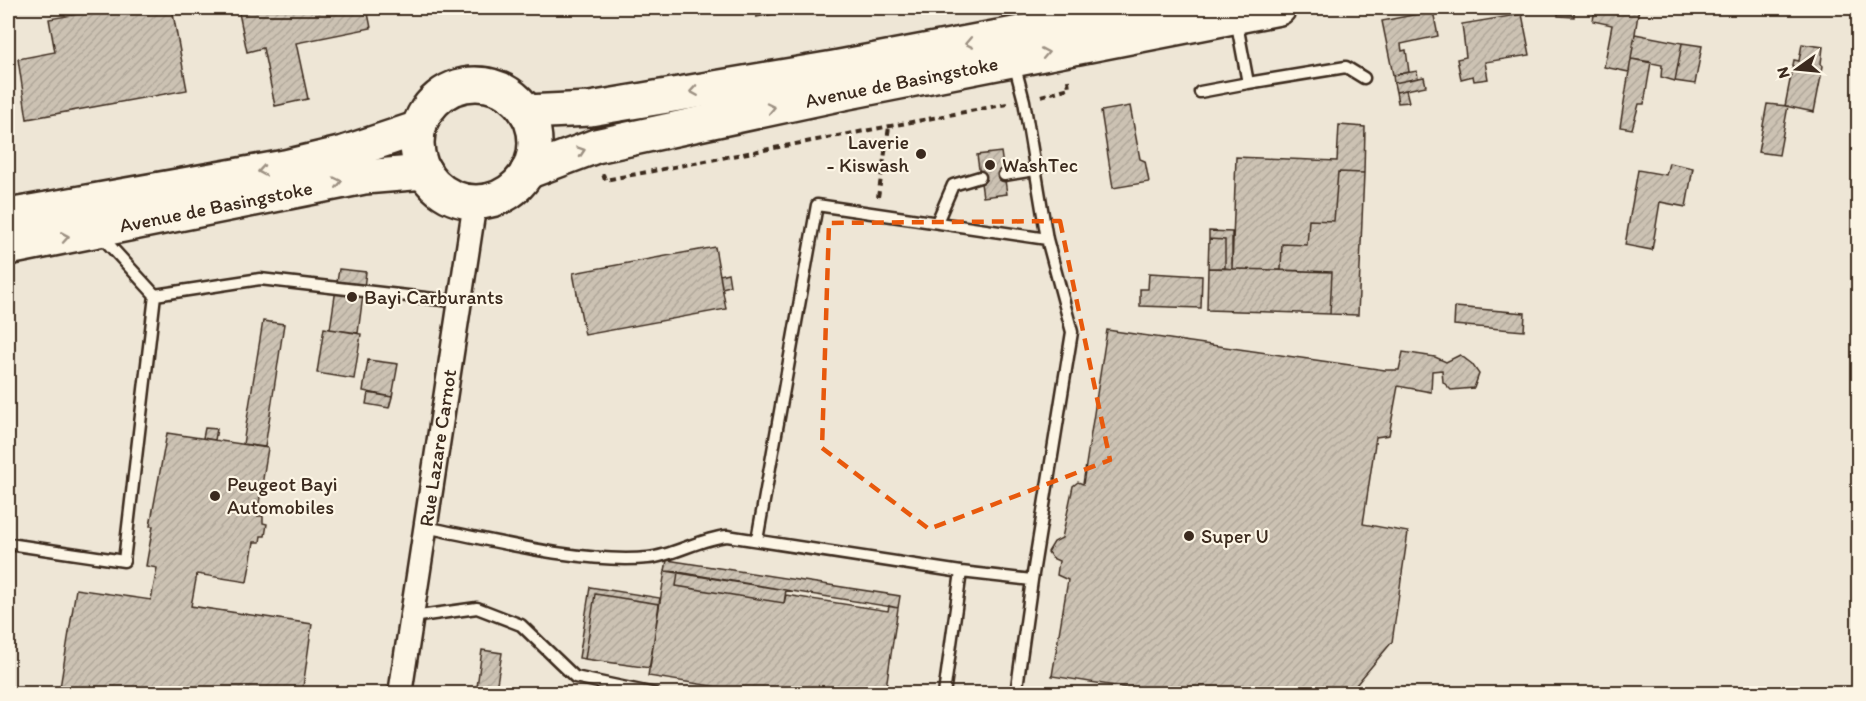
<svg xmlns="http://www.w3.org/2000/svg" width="1866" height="701" viewBox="0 0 1866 701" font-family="Itim,sans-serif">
<defs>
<pattern id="building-hatch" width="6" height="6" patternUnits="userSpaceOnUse" patternTransform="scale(1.5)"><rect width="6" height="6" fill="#ccc2b3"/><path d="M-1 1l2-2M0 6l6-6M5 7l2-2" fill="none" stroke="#b0a79a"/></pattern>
</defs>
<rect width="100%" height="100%" fill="#fcf5e5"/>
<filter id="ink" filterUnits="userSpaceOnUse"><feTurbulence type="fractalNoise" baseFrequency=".0167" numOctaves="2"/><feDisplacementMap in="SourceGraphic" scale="12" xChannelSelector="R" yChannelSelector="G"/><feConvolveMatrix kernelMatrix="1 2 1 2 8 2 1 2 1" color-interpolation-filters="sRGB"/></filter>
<g filter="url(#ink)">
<path fill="#eee6d6" d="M8 8H1858V693H8Z"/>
<path fill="url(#building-hatch)" stroke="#3b2a1e" stroke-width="1.5" d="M113 8H172L187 90 27 119 18 59 55 52 49 19Z
M238 8H367L371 28 296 43 308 99 275 106 263 48 247 52Z
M755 8H807L756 17Z
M1558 8H1574V17L1558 16Z
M1595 8H1639L1629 72 1604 67 1612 25 1593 21Z
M1433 11 1438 36 1401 44 1402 51 1406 50 1409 72 1393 75 1382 21Z
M1522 14 1530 55 1485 62 1488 79 1474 81 1473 76 1461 79 1457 59 1466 57 1462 24Z
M1635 34 1682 43 1675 81 1661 77 1662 65 1631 59Z
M1682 43 1702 46 1695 84 1675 81Z
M1802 44 1823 47 1821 64 1823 66 1814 112 1785 106 1794 60 1799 61Z
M1631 59 1651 62 1644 104H1639L1632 129 1620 127Z
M1417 71 1418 78 1394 83 1393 75Z
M1424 77 1426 86 1396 92 1394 83Z
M1406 90 1409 102 1398 103 1396 92Z
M1767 104 1788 106 1779 155 1758 152Z
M1130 106 1140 159 1145 161 1149 182 1113 188 1101 111Z
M1339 125 1365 127 1364 173 1338 172 1334 221 1309 220 1307 245 1282 244 1281 270 1232 269 1236 157 1337 161Z
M1001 152 1007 194 983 197 977 155Z
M1669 163 1693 168 1686 207 1660 202 1652 250 1625 245 1638 170 1666 175Z
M1338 172 1364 173 1358 315 1330 314 1332 272 1281 270 1282 244 1307 245 1309 220 1334 221Z
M1209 231 1232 232V269L1225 268V240L1209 239Z
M1209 239 1225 240V268H1208Z
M715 247 726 309 585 335 573 273Z
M1208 268 1332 272 1330 314 1207 310Z
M339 269 366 272 358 333 330 329Z
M728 273 730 286 722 288 720 275Z
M1149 273 1202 276 1201 308 1140 306V289H1148Z
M1455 307 1525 313 1524 331 1454 325Z
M263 321 284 324 265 447 243 444Z
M324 328 361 334 354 379 317 373Z
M1107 330 1385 370H1399L1403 352 1435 357 1446 362 1460 355 1472 364 1479 374 1474 388 1451 390 1443 382 1442 370 1432 371 1431 392 1398 386 1389 435 1376 437 1363 524 1408 532 1392 642 1351 691 1337 694H1166L1052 676 1068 580 1057 575 1059 561 1052 558 1048 552 1054 542 1062 538 1073 486 1078 482 1083 484Z
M368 360 398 364 392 397 363 391Z
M368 393 392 397 389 408 366 404Z
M205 428 217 429 215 440 203 438Z
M167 433 268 448 257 516H263V523L267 524 265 536H261L260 542H254L247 582 197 574 191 606 312 624 302 694H59L76 589 151 600 157 568 146 566 153 526H150Z
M667 560 900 596 898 608 665 571Z
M665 571 678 572 676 586 784 603 786 595 888 611 889 606 898 608 885 694H762L648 676Z
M678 572 786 590 784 603 676 586Z
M590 587 660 598 659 604 595 594 585 659 579 658Z
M595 594 659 604 650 668 585 659Z
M482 650 502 653 496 689 477 687Z"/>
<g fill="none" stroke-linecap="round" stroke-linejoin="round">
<g stroke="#3b2a1e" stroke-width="15">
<path id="service" d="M1236 19 1248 83 1346 67 1364 78
M1200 92 1248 83
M1004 175 1035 170
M937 222 953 185 980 177
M101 236 155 295 260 279 460 302
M425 527C492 540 581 564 648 558 673 556 698 539 727 536L961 572 1032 580 1072 332 1047 239
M757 540 817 205 1047 239 1024 101 1014 63
M9 544 124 561 155 295
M412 617 477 608 521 625 575 677 655 694
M944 694 961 572
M1016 694 1032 580"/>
</g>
<g stroke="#3b2a1e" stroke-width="27">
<g id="minor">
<path id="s1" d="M400 694 475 202"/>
</g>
</g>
<g stroke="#3b2a1e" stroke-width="38">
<g id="primary">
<circle cx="476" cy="143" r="59"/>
<path d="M526 112 590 109 834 68 1127 13 1171 8"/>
<path id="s2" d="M527 172 596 146 843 93 1279 8"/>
<path d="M8 216 285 167 344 153 419 128"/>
<path id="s3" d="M8 248 364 177 425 172"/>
</g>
</g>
<path stroke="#3b2a1e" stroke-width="4" stroke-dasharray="6 4.5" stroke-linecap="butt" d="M1041 96 1069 88 1068 80
M603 174 605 180 1007 104
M878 197 889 127"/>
<use href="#service" stroke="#fcf5e5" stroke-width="10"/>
<use href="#minor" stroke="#fcf5e5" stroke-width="22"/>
<use href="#primary" stroke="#fcf5e5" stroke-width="33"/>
</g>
<defs><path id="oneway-chevron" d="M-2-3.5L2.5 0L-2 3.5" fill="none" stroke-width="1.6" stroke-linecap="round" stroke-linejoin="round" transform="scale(1.5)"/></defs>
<g stroke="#9c9082">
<use href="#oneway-chevron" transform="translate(969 43) rotate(169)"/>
<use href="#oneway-chevron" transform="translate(1045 53) rotate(-11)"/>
<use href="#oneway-chevron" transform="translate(694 91) rotate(171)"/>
<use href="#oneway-chevron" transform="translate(771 108) rotate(-12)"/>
<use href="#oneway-chevron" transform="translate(581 151) rotate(-19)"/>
<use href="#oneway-chevron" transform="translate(262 171) rotate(171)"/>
<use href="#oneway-chevron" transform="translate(338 182) rotate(-12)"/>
<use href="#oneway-chevron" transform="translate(65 237) rotate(-10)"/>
</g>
</g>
<path fill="none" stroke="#e8590c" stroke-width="4.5" stroke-dasharray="12 8" stroke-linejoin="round" d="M1060 221 1110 460 929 529 822 448 829 223Z"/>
<g fill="#3b2a1e" stroke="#fcf5e5" stroke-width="2">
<circle cx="921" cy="154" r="6"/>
<circle cx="990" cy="165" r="6"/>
<circle cx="352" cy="297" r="6"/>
<circle cx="215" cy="496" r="6"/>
<circle cx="1189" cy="536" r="6"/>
</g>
<g text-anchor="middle" stroke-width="4.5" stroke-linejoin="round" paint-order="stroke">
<g font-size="20" fill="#3b2a1e" stroke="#fcf5e5">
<text dy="7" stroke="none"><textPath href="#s2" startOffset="386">Avenue de Basingstoke</textPath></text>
<text dy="7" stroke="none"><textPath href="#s3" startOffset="212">Avenue de Basingstoke</textPath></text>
<text dy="7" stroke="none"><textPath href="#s1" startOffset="249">Rue Lazare Carnot</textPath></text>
</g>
<g font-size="20" fill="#3b2a1e" stroke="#fcf5e5" text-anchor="start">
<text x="909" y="149" text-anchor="end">Laverie<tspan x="909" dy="23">- Kiswash</tspan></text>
<text x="1002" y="172">WashTec</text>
<text x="364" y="304">Bayi Carburants</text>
<text x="227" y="491">Peugeot Bayi<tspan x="227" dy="23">Automobiles</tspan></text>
<text x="1201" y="543">Super U</text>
</g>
</g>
<rect width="1866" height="701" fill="none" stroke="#fcf5e5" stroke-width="30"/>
<rect x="15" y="15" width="1836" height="671" fill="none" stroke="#3b2a1e" stroke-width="2" filter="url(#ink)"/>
<g transform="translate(1797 69) rotate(255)" stroke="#fcf5e5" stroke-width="4.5" paint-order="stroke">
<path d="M0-4.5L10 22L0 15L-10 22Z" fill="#3b2a1e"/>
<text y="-9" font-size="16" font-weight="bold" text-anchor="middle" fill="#3b2a1e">N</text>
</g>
</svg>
